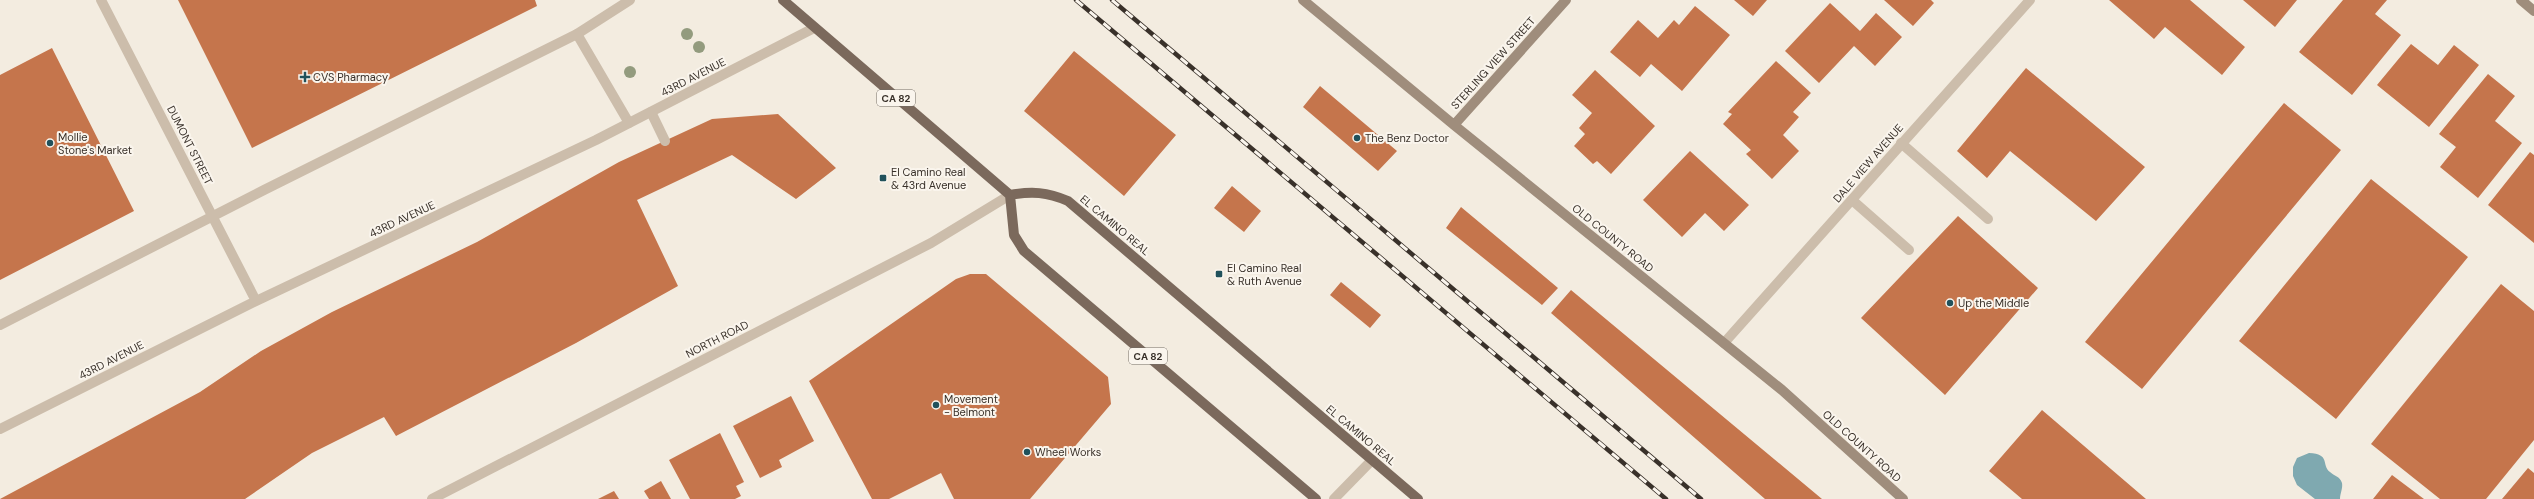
<svg xmlns="http://www.w3.org/2000/svg" width="2534" height="499" viewBox="0 0 2534 499" font-family="'DM Sans',sans-serif">
<rect width="100%" height="100%" fill="#f3ece0"/>
<path fill="#7fa9b0" d="M2309 453C2331 454 2321 465 2330 472 2334 476 2340 476 2342 483 2343 488 2340 494 2340 499H2315L2297 485 2293 476V467L2297 458Z"/>
<path fill="#c5754c" d="M178 0H535L537 6 252 148Z
M1734 0H1767L1753 16Z
M1884 0H1931L1934 3 1913 26Z
M2109 0H2190L2245 47 2222 75 2165 27 2154 39Z
M2243 0H2297L2275 27Z
M2343 0H2387L2375 14 2401 35 2352 95 2299 52Z
M1830 3 1860 31 1876 13 1902 37 1875 66 1854 46 1819 83 1785 51Z
M1695 6 1730 35 1682 91 1651 64 1640 77 1610 52 1638 20 1658 38 1674 20 1679 25Z
M2411 44 2438 65 2454 45 2479 65 2429 127 2377 85Z
M52 48 134 211 0 280V75Z
M1074 51 1176 135 1124 196 1024 111Z
M1776 61 1811 93 1793 112 1799 117 1783 135 1799 151 1772 179 1746 154 1751 150 1723 124 1732 114 1728 112Z
M2026 68 2145 167 2096 221 2010 151 1987 178 1957 151Z
M1595 70 1655 126 1611 174 1597 161 1593 164 1574 146 1585 134 1579 128 1592 113 1572 95Z
M2488 74 2515 96 2495 121 2522 143 2478 198 2440 167 2456 147 2439 134Z
M1320 86 1397 151 1378 171 1303 107Z
M2284 103 2341 150 2142 389 2085 342Z
M778 114 836 168 796 199 732 155 637 200 678 286 576 343 396 436 384 417 312 453 245 499H0L200 392 261 351 332 312 477 242 619 162 712 119Z
M1690 151 1749 205 1724 231 1705 213 1682 237 1643 200Z
M2530 152 2534 155V243L2488 205Z
M2371 179 2468 257 2336 419 2239 341Z
M1232 186 1261 211 1244 232 1214 208Z
M1461 207 1558 288 1542 305 1446 228Z
M1958 216 2038 288 1945 395 1861 318Z
M970 274H986L1108 377 1111 404 1030 499H954L941 473 889 499H872L809 381 956 279Z
M1341 282 1381 315 1370 328 1330 295Z
M2501 284 2534 311V440L2486 499H2440L2371 444Z
M1571 290 1822 499H1765L1551 313Z
M791 396 814 441 779 460 782 467 760 478 733 426Z
M2042 410 2146 499H2022L1989 471Z
M720 433 744 482 736 486 741 496 735 499H690L669 460Z
M2528 468 2534 473V499H2502Z
M2392 475 2424 499H2373Z
M661 481 671 499H649L644 491Z
M614 491 619 499H598Z"/>
<g fill="none" stroke-linecap="round" stroke-linejoin="round">
<path stroke="#ccbdab" stroke-width="10" d="M577 34 629 123
M651 112 665 141
M1901 143 1988 219
M1852 200 1909 250"/>
<path stroke="#ccbdab" stroke-width="10" d="M101 0 256 301
M0 325 264 190 577 34 630 0
M1724 343 2030 0
M0 429 256 301 596 140 814 28
M432 499 931 243 1010 195
M1334 499 1372 460"/>
<path stroke="#9f8d7c" stroke-width="10" d="M1303 0 1454 125 1782 390 1903 499
M2521 0 2534 11
M1454 125 1566 0"/>
<path stroke="#7b695c" stroke-width="10" d="M783 0 1010 195
M1010 195C1032 191 1047 192 1068 201L1418 499
M1010 195 1014 235 1024 251 1316 499"/>
<g stroke="#39312a" stroke-width="4.5">
<path id="rail" d="M1076 0 1666 499
M1112 0 1701 499"/>
</g>
<use href="#rail" stroke="#faf5ed" stroke-width="3" stroke-dasharray="9" stroke-linecap="butt"/>
</g>
<g fill="#939b7e">
<circle cx="687" cy="34" r="6"/>
<circle cx="699" cy="47" r="6"/>
<circle cx="630" cy="72" r="6"/>
</g>
<g fill="#20515b" stroke="#faf5ed" stroke-width="1.5">
<path d="M303 71h4v4h4v4h-4v4h-4v-4h-4v-4h4z"/>
<circle cx="1357" cy="138" r="4"/>
<circle cx="50" cy="143" r="4"/>
<rect x="879" y="174" width="8" height="8" rx="2"/>
<rect x="1215" y="270" width="8" height="8" rx="2"/>
<circle cx="1950" cy="303" r="4"/>
<circle cx="936" cy="405" r="4"/>
<circle cx="1027" cy="452" r="4"/>
</g>
<g text-anchor="middle" stroke-width="4" stroke-linejoin="round" paint-order="stroke">
<g fill="#faf5ed" stroke="#736c64" stroke-width="1">
<rect x="877" y="90" width="38" height="16" rx="3"/>
<rect x="1129" y="348" width="38" height="16" rx="3"/>
</g>
<g font-size="10" font-weight="bold" fill="#39312a">
<text x="896" y="102">CA 82</text>
<text x="1148" y="360">CA 82</text>
</g>
<g font-size="11" fill="#39312a" stroke="#faf5ed">
<text transform="translate(1493 63) rotate(-48)" y="4">STERLING VIEW STREET</text>
<text transform="translate(693 77) rotate(-27)" y="4">43RD AVENUE</text>
<text transform="translate(190 145) rotate(63)" y="4">DUMONT STREET</text>
<text transform="translate(1868 163) rotate(-49)" y="4">DALE VIEW AVENUE</text>
<text transform="translate(402 219) rotate(-25)" y="4">43RD AVENUE</text>
<text transform="translate(1115 225) rotate(40)" y="4">EL CAMINO REAL</text>
<text transform="translate(1613 238) rotate(39)" y="4">OLD COUNTY ROAD</text>
<text transform="translate(717 339) rotate(-27)" y="4">NORTH ROAD</text>
<text transform="translate(111 360) rotate(-27)" y="4">43RD AVENUE</text>
<text transform="translate(1361 435) rotate(40)" y="4">EL CAMINO REAL</text>
<text transform="translate(1862 446) rotate(42)" y="4">OLD COUNTY ROAD</text>
</g>
<g font-size="11" fill="#39312a" stroke="#faf5ed" text-anchor="start">
<text x="313" y="81">CVS Pharmacy</text>
<text x="58" y="141">Mollie<tspan x="58" dy="13">Stone's Market</tspan></text>
<text x="1365" y="142">The Benz Doctor</text>
<text x="891" y="176">El Camino Real<tspan x="891" dy="13">&amp; 43rd Avenue</tspan></text>
<text x="1227" y="272">El Camino Real<tspan x="1227" dy="13">&amp; Ruth Avenue</tspan></text>
<text x="1958" y="307">Up the Middle</text>
<text x="944" y="403">Movement<tspan x="944" dy="13">- Belmont</tspan></text>
<text x="1035" y="456">Wheel Works</text>
</g>
</g>
</svg>
